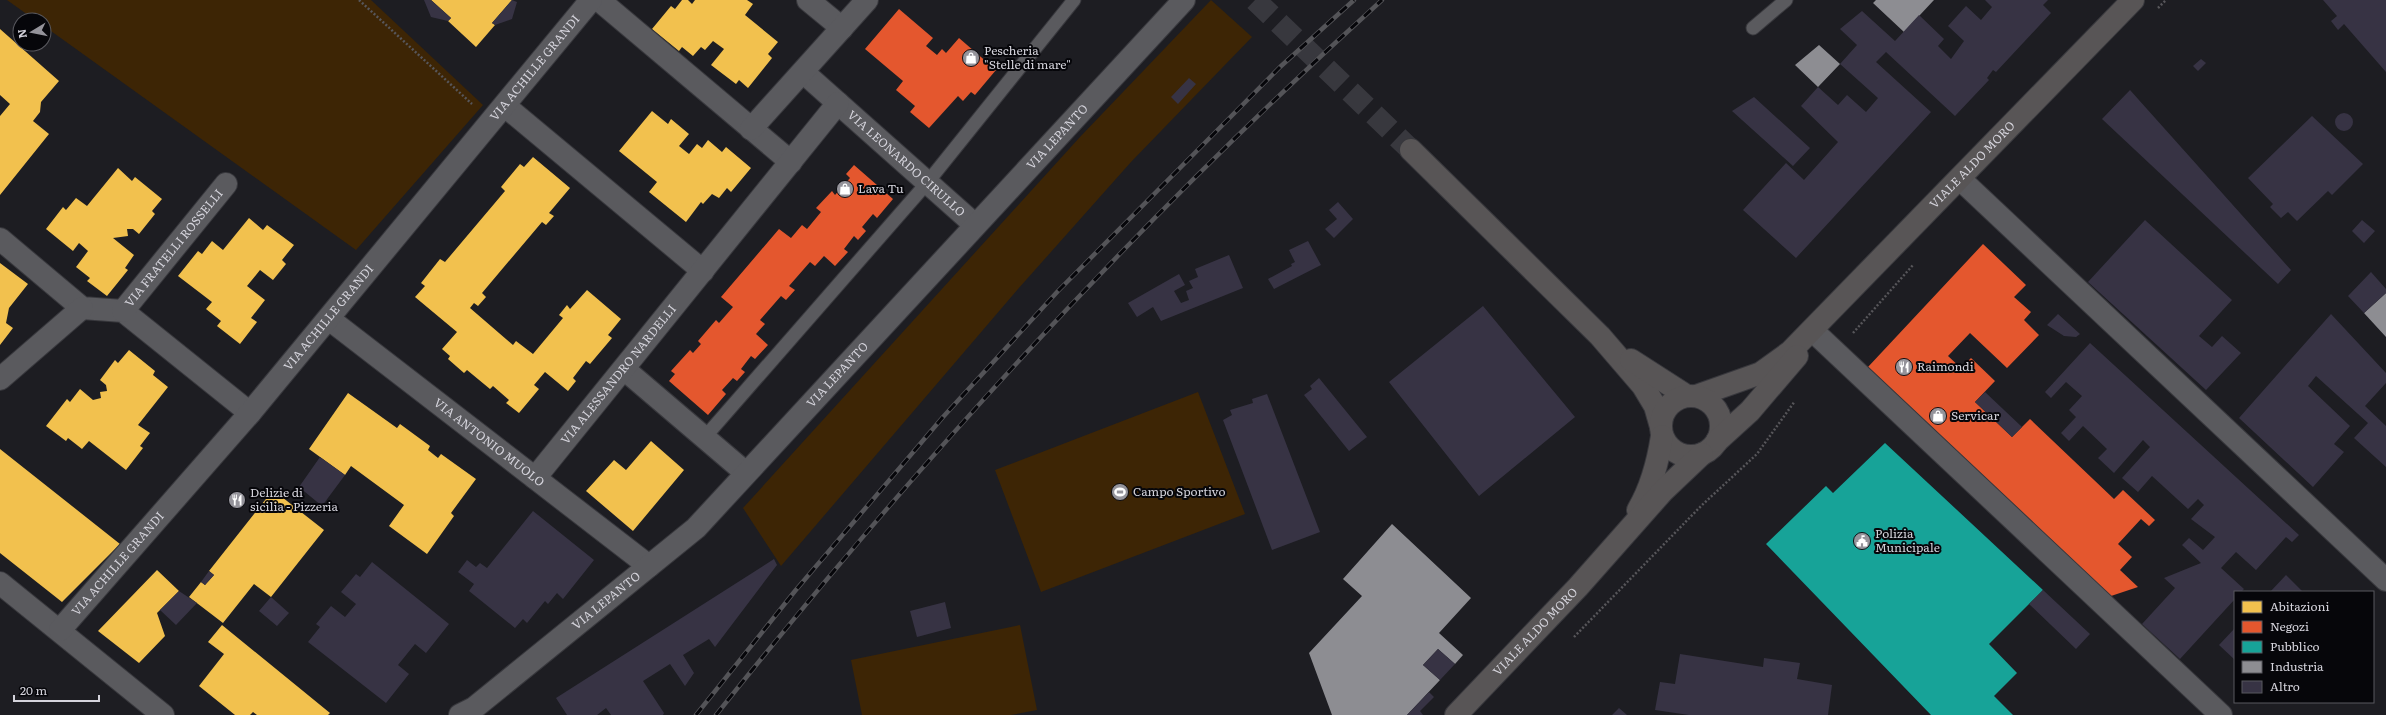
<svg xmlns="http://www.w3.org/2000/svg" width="2386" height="715" viewBox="0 0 2386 715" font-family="Literata,serif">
<rect width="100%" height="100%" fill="#1d1d22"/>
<path fill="#3d2505" d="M7 0H371L483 105 356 250 44 26V20H35Z
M1211 0 1252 37 1131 162 1018 289 781 566 743 508 1080 137Z
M1198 392 1245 514 1041 592 995 470Z
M1020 625 1037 710 1011 715H862L851 660Z"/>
<path fill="#f2c14e" d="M431 0H512L492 23 495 25 476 47 448 21 451 18Z
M682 0H688L692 4 695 0H747L753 4 745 15 778 42 768 54 772 58 748 88 739 80 736 84 711 65 724 49 713 41 705 50 701 47 693 56 682 47 679 51 652 29 671 6 675 9Z
M0 29 59 81 41 102 40 112 33 121 49 134 0 195V116L10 104 0 95Z
M652 111 668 124 671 119 689 134 679 146 689 154 697 144 702 148 708 140 722 152 726 147 751 168 731 192 727 188 719 198 712 194 703 204 701 202 686 222 649 192 657 182 619 151Z
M533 157 570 188 549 213 554 216 546 225 542 222 482 293 486 297 478 306 474 303 470 308 513 345 516 341 533 354 563 318 559 315 567 305 570 309 587 290 621 319 608 335 612 338 590 364 586 361 573 378 576 381 568 391 545 372 534 385 539 389 519 413 506 403 509 400 493 386 490 389 467 370 464 373 448 359 450 356 442 349 457 332 415 297 425 286 421 283 440 259 445 262 505 191 501 187 520 164 524 167Z
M118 168 132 181 135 177 162 199 152 211 155 214 139 234 133 229H127L128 236 113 238 134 255 125 268 128 270 107 296 87 281 90 278 76 267 88 251 79 243 73 251 46 229 63 207 66 210 76 198 87 206Z
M249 218 263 230 267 225 294 245 282 260 286 264 273 280 260 270 247 286 265 300 251 318 257 322 240 344 217 326 221 321 206 309 212 302 178 276 198 251 202 254 212 241 223 250Z
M0 263 28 284 9 308 6 323 13 328 0 345Z
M129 350 155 371 153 375 168 387 138 425 150 433 140 446 143 448 126 470 89 441 82 449 68 438 66 441 46 426 67 399 70 402 80 389 93 400 101 398 100 392 107 391 106 385 100 380 115 360 118 363Z
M348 393 397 428 400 424 430 446 428 450 438 458 441 454 476 479 451 513 454 516 427 554 389 526 404 505 351 466 345 475 309 449Z
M651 441 684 470 633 531 586 491 614 460 626 470Z
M0 449 120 544 62 602 0 553Z
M273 490 324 530 271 597 254 584 223 623 189 597 201 582 205 585 214 575 209 571Z
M157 570 179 591 157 613 165 636 139 663 98 631Z
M222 625 330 713 328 715H257L253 712 250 715H235L199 686 224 654 208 642Z"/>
<path fill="#e4572e" d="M899 9 933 38 926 46 937 55 942 49 946 53 959 38 996 70 975 95 971 92 963 101 958 96 929 128 910 112 915 106 896 90 903 81 865 49Z
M854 165 893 199 877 218 873 214 862 227 866 231 858 240 854 236 844 249 848 252 835 266 824 256 815 266 810 262 789 286 795 290 786 300 781 296 760 320 765 324 756 334 768 345 755 359 751 356 741 369 745 372 737 381 733 378 722 390 726 394 708 415 669 381 675 374 671 371 690 350 693 353 701 344 698 341 716 320 719 323 733 307 721 297 779 229 791 238 802 225 807 229 821 212 816 208 832 191 835 195 850 178 846 174Z
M1983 244 2026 285 2014 297 2031 312 2024 320 2039 335 2007 368 1970 333 1948 356 1961 368 1971 358 1995 381 1975 402 2012 437 2030 419 2114 499 2123 490 2155 520 2149 526 2141 519 2118 544 2132 557 2120 570 2138 587 2111 596 1868 367Z"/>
<path fill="#17a398" d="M1885 443 2043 590 1989 644 2017 673 1994 696 2013 715H1931L1766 544 1826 486 1833 493Z"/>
<path fill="#8d8d92" d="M1876 0H1934L1904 32 1873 3Z
M1819 45 1840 64 1818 87 1795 65Z
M2386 293V337L2364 313Z
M1392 524 1471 598 1439 633 1463 655 1455 664 1438 649 1423 665 1440 680 1407 715H1332L1309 653 1362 596 1343 579Z"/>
<path fill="#373344" d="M424 0H431L451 18 448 21 431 17Z
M512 0 517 2 512 19 495 25 492 23Z
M1985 0H2048L2043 5 2051 13 1996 72 1993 70 1987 78 1989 80 1955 116 1886 52 1876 62 1931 112 1796 258 1743 210 1786 163 1804 180 1838 142 1801 106 1818 87 1838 105 1847 95 1866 112 1878 98 1840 64 1857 45 1840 29 1862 11 1895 41 1919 15 1944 39 1938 46 1951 59 1964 41 1948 26 1966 6 1981 20 1992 7Z
M2323 0H2386V72L2344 24 2338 30 2331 21 2337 16Z
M2201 59 2206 63 2198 71 2193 66Z
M1189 78 1196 84 1178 104 1171 97Z
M2130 90 2291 270 2278 284 2102 119Z
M1754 97 1810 148 1793 166 1732 111Z
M2335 122a9 9 0 1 1 18 0a9 9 0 1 1-18 0Z
M2312 116 2363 164 2332 195 2328 191 2297 221 2288 212 2281 218 2270 207 2273 204 2248 178Z
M1338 202 1353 219 1334 238 1325 229 1337 219 1329 210Z
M2145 220 2232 300 2199 336 2212 347 2222 336 2241 353 2206 390 2088 282Z
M2362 220 2375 231 2364 243 2352 231Z
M1308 241 1321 265 1274 289 1268 279 1292 266 1291 264 1295 262 1289 250Z
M1229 255 1243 288 1161 321 1153 307 1137 317 1128 303 1179 274 1185 285 1174 291 1181 303 1189 300 1186 291 1193 288 1189 281 1198 277 1195 269Z
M2371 272 2386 289V293L2364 313 2348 296Z
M1483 306 1575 417 1479 496 1389 382Z
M2058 314 2080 334 2076 337 2064 336 2047 325Z
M2331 314 2386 373V383L2365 406 2386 426V467L2354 438 2368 423 2316 376 2308 386 2350 426 2334 444 2344 452 2313 487 2239 418Z
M2090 343 2299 535 2292 542 2286 537 2256 570 2236 552 2221 568 2244 589 2241 592H2235V599L2180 659 2142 624 2175 588 2164 578 2201 563 2182 545 2189 538 2203 550 2215 537 2191 519 2204 505 2198 499 2188 509 2152 476 2138 492 2122 478 2150 447 2143 440 2114 473 2098 458 2107 449 2083 426 2069 441 2061 433 2076 417 2069 410 2082 396 2066 382 2051 398 2045 392Z
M1319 378 1367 437 1349 451 1304 395 1312 389 1310 386Z
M1985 392 2022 427 2012 437 1975 402Z
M1267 394 1320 532 1272 550 1223 420 1232 415 1230 410 1253 403 1252 399Z
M320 457 345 475 322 506 299 487Z
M533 511 594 560 563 599 557 593 548 604 545 601 527 623 523 619 515 628 469 591 474 584 458 572 467 560 476 567 480 563 487 568Z
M774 559 777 565 715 647 709 639 683 655 694 673 685 686 670 664 643 681 664 713 663 715H611L606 708 597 715H567L556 698Z
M372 562 449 624 426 653 415 644 398 665 409 674 386 703 308 642 320 627 316 624 331 606 345 617 356 604 341 592 356 574 360 577Z
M209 571 214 575 205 585 201 582Z
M2286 575 2303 592H2270Z
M2043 590 2090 634 2076 649 2029 604Z
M179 591 197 603 176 625 160 610Z
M271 597 289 613 277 626 259 611Z
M945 602 951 628 917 637 910 611Z
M2235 628V660L2219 645Z
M1438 649 1455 664 1440 680 1423 665Z
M1680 654 1763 667 1764 658 1800 663 1797 679 1832 685 1828 715H1689L1655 710 1660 682 1675 684Z
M1429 692 1434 697 1420 711 1423 715H1407Z
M1619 708 1627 715H1612Z"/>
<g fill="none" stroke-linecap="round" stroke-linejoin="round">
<path stroke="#38383e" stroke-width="22" stroke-dasharray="22 11" stroke-linecap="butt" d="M1255 0 1411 150"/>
<g stroke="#38383d" stroke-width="15">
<path id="lane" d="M1753 28 1786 0
M705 437 927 183 1074 0"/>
</g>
<g stroke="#38383d" stroke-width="24">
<g id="street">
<path d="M599 0 791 162"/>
<path d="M808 0 842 28"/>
<path id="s1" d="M803 72 974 224"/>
<path d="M505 106 703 271"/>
<path d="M751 129 867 0"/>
<path d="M1960 179 2386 580"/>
<path d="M0 239 82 308 123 311 250 413"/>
<path id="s2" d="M123 311 226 184"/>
<path id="s3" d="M329 319 649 566"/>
<path d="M1813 331 2221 715"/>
<path d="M624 369 746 473"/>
<path d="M0 379 82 308"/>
<path id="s4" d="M535 478 838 103"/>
<path d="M0 583 163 715"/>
<path id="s5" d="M60 630 250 413 591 0"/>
<path id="s6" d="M460 715 474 708 696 528 1184 0"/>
</g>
</g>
<g stroke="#38383d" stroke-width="24">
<g id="secondary">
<path d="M1411 150 1600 336 1643 386 1655 406 1661 427"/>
<path d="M1631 360 1687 396"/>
<path id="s7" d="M1696 396 1761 373 1790 352 2133 0"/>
<circle cx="1691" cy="426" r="30"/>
<path d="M1717 441 1750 411 1797 356"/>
<path d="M1638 510C1651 488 1658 462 1662 436"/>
<path id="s8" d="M1456 715 1578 587 1663 491 1702 454"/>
</g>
</g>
<path stroke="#57565a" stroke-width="2.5" stroke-dasharray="2 2" stroke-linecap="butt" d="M359 0 472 104
M2158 8 2166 0
M1853 333 1913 265
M1574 637 1701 506 1757 454 1795 401"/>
<use href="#lane" stroke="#5a5a5e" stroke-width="13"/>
<use href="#street" stroke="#5a5a5e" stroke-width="22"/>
<use href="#secondary" stroke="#585556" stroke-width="22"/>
<g stroke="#545458" stroke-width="4.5">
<path id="rail" d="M696 715 795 591 943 417 1058 291 1280 67 1354 0
M716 715C919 460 1140 219 1382 0"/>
</g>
<use href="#rail" stroke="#06060a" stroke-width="3" stroke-dasharray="9" stroke-linecap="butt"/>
</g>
<defs>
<g id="shop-disc" transform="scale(0.9)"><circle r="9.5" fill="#94939a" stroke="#06060a"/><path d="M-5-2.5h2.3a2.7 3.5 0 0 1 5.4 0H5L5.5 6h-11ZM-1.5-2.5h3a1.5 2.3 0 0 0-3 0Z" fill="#fff"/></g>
<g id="restaurant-disc" transform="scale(0.9)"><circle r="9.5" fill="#94939a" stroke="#06060a"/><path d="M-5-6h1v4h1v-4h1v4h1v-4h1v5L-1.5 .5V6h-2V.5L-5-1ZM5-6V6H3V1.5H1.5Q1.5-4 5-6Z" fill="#fff"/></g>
<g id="stadium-disc" transform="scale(0.9)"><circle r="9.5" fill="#94939a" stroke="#06060a"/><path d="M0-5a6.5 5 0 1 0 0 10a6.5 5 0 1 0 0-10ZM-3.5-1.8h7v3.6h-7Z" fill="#fff"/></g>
<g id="civic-disc" transform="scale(0.9)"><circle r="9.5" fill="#94939a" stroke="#06060a"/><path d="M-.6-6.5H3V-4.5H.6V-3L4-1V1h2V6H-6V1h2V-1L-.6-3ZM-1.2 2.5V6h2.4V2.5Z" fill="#fff"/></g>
</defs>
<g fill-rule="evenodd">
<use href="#shop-disc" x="971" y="58"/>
<use href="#shop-disc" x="845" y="189"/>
<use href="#restaurant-disc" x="1904" y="367"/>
<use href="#shop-disc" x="1938" y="416"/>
<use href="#stadium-disc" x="1120" y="492"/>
<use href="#restaurant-disc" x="237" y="500"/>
<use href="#civic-disc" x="1862" y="541"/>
</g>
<g text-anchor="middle" stroke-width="4" stroke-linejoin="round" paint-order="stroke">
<g font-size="12" fill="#d4d3db" stroke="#06060a" text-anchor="start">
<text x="984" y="55">Pescheria<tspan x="984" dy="14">"Stelle di mare"</tspan></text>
<text x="858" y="193">Lava Tu</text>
<text x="1917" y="371">Raimondi</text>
<text x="1951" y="420">Servicar</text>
<text x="1133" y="496">Campo Sportivo</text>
<text x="250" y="497">Delizie di<tspan x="250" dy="14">sicilia - Pizzeria</tspan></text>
<text x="1875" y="538">Polizia<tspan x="1875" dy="14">Municipale</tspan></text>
</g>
<g font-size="12" fill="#d4d3db" stroke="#06060a">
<text dy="4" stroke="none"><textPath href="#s5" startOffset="736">VIA ACHILLE GRANDI</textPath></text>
<text dy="4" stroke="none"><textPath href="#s6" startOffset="834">VIA LEPANTO</textPath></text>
<text dy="4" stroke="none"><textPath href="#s1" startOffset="138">VIA LEONARDO CIRULLO</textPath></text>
<text dy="4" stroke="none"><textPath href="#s7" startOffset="366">VIALE ALDO MORO</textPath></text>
<text dy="4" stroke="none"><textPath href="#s2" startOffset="81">VIA FRATELLI ROSSELLI</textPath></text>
<text dy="4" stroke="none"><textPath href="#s5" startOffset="412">VIA ACHILLE GRANDI</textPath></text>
<text dy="4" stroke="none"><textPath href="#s4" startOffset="133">VIA ALESSANDRO NARDELLI</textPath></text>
<text dy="4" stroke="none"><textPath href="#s6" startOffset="510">VIA LEPANTO</textPath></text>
<text dy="4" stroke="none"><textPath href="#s3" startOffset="202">VIA ANTONIO MUOLO</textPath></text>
<text dy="4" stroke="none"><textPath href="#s5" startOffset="88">VIA ACHILLE GRANDI</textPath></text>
<text dy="4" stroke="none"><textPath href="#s6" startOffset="186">VIA LEPANTO</textPath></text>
<text dy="4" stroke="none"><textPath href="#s8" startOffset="115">VIALE ALDO MORO</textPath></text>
</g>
</g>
<rect x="2234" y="591" width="140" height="112" fill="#06060a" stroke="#58585e"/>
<rect x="2242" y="601" width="20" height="12" fill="#f2c14e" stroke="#58585e"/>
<text x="2270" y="611" font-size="12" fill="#d4d3db">Abitazioni</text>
<rect x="2242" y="621" width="20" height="12" fill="#e4572e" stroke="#58585e"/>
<text x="2270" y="631" font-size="12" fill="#d4d3db">Negozi</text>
<rect x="2242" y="641" width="20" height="12" fill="#17a398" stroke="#58585e"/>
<text x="2270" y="651" font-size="12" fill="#d4d3db">Pubblico</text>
<rect x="2242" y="661" width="20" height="12" fill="#8d8d92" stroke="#58585e"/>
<text x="2270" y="671" font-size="12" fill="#d4d3db">Industria</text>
<rect x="2242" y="681" width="20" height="12" fill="#373344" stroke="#58585e"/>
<text x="2270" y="691" font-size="12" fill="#d4d3db">Altro</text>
<g transform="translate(32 32) rotate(260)"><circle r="19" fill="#06060a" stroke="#58585e"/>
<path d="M0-3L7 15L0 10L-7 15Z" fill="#94939a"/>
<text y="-6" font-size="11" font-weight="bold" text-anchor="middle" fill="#d4d3db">N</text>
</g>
<path d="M14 695v6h85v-6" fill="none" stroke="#d4d3db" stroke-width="2"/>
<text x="20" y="695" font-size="12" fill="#d4d3db" stroke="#06060a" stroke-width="3" paint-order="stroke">20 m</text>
</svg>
